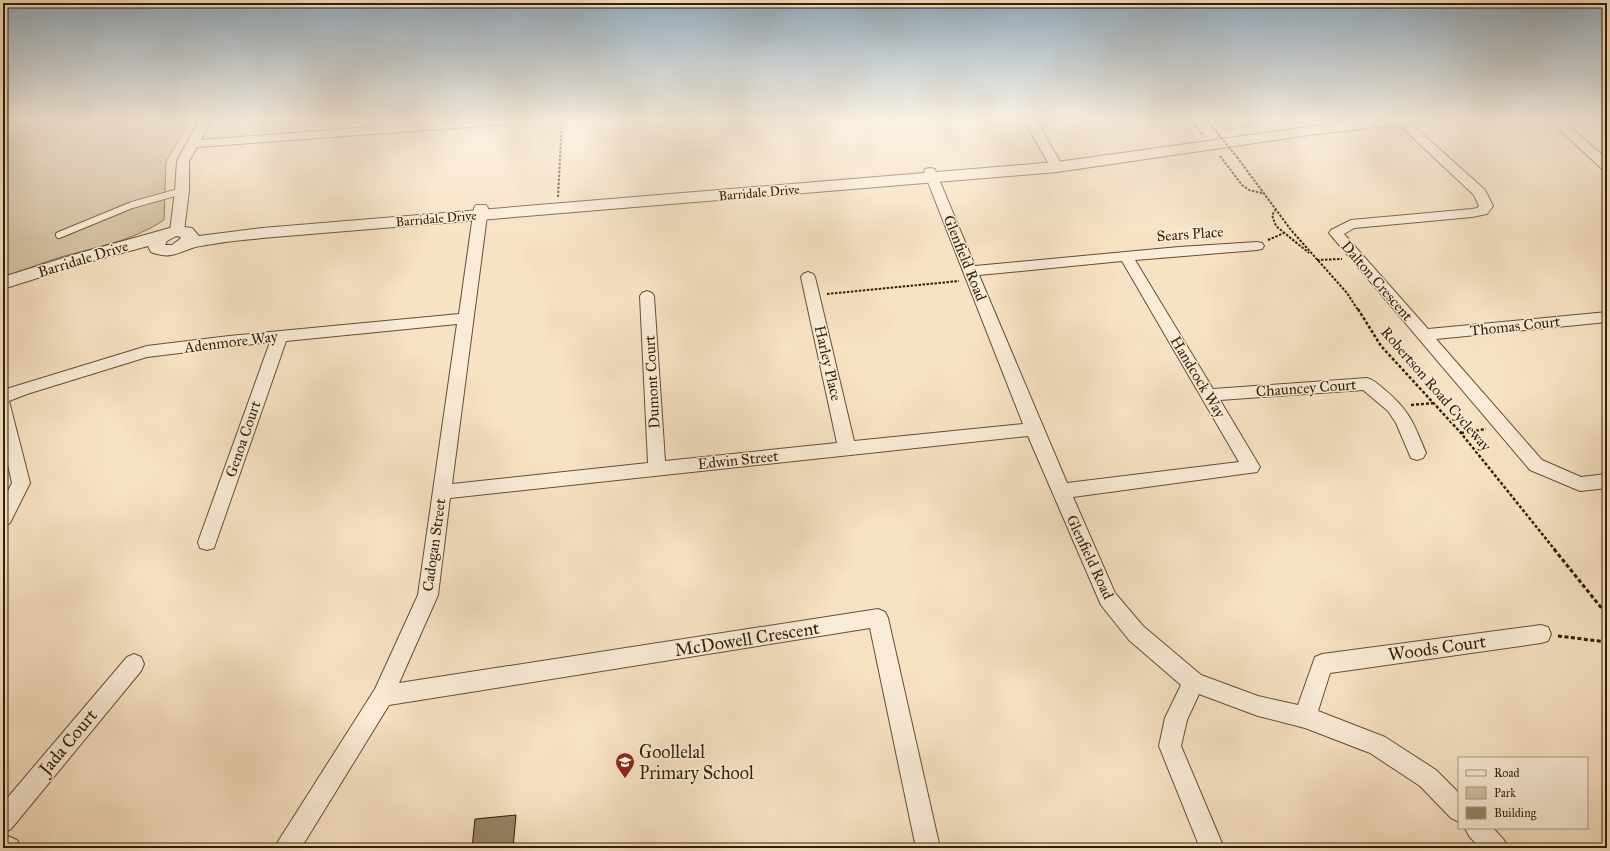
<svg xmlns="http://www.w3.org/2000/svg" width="1610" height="851" viewBox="0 0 1610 851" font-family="'IM FELL Great Primer',serif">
<rect width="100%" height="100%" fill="#f7e2c3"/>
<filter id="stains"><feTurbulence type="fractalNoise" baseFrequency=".005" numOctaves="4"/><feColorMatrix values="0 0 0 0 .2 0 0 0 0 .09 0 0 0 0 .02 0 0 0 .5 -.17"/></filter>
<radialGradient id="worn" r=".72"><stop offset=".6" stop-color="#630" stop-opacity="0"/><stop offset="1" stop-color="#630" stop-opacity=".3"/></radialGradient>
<path fill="#d5c1a3" stroke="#827054" d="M3 120H191L166 162 164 220C133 241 96 247 61 257 41 263 22 271 3 277Z
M1214 120H1292L1225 130Z"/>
<path fill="#978467" stroke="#301f04" d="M516 815 513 848H472L475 819Z"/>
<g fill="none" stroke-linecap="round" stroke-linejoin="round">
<g stroke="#625034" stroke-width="8">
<path id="service" d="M59 235 132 205 182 191"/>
</g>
<g stroke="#625034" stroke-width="2">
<path id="minor" d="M199 120H211L201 140 463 120H517L515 123 511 124 197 147 189 161V191L184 231 182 234 177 235 172 234 170 231 175 191 177 161Z
M1024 120H1036L1063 167 1062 170H1052Z
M1394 120H1407L1485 190 1493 206 1487 214 1472 217 1354 228 1344 234 1428 329 1607 312V322L1436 339 1542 460 1581 477 1607 474V488L1580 491 1530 470 1329 233 1331 230 1351 220 1472 209 1477 208 1479 206 1474 195Z
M1549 120H1562L1607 159V170L1602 169Z
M930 168 935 169 936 172 975 266 1179 247 1257 242 1262 243 1264 246 1262 249 1257 250 1135 260 1213 389 1367 378C1374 380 1379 385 1385 390 1410 411 1414 424 1426 453L1423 458 1417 460 1411 458 1396 423 1388 411 1363 390 1220 400 1260 467 1257 472 1073 497 1115 593 1143 626 1201 675 1258 696 1298 705 1315 657 1322 654 1541 625 1548 627 1551 634 1548 641 1541 643 1330 673 1318 711 1385 737 1436 770 1459 793V822L1451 818 1420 786 1370 753 1305 728 1258 716 1199 694 1187 720 1181 746 1224 848H1200L1159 746 1165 718 1181 685 1129 640 1101 605 1028 436 450 498 438 595 399 683 878 609 885 612 888 618 940 848H916L870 628 389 705 301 848H275L279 840 375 689 418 595 457 324 286 341 216 542 214 548 207 550 200 548 198 542 270 342 147 357 27 394 9 401 30 483 10 523 3 526V500L12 483 3 442V390L147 346 229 336 459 314 474 208 476 205H486L488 208 452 484 648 463 640 296 642 293 647 291 652 293 654 296 665 461 837 443 801 277 803 274 808 272 813 274 815 277 854 441 1023 424 924 172 925 169ZM1122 261 1239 462 1067 483 979 275Z
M134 654 141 657 144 664 141 671 11 829 3 833V803L127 657Z
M1465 828H1493L1504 840 1508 848H1480L1469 836Z
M3 834 17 840 21 848H3Z"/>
</g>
<g stroke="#625034" stroke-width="2">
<path id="tertiary" d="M1359 120H1410L1408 123 1403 124 1316 134 1057 172 262 238C246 240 229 241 213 244 206 245 198 246 192 248 176 254 168 259 151 252L148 246 85 263 3 289V277L73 255 177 226 192 228 199 236 262 228 1057 162ZM176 236 181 237 180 239 172 245H165L167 241Z"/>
</g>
<path stroke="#301f04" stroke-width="2" stroke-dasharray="2.5 1.5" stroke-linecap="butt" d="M1191 120 1203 135
M1206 120 1208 122
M1220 156 1242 185 1249 190 1265 194
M1237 157 1291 230 1347 293 1358 310
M558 197 562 120
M1276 209 1272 215 1276 226 1309 253
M1268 240 1284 233
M1317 260 1342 259
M827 294 959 281"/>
<path stroke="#301f04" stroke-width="2.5" stroke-dasharray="3 2" stroke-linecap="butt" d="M1358 309 1381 346 1461 433 1555 550
M1411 405 1434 403
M1461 433 1486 429"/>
<path stroke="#301f04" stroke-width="3" stroke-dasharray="4 2.5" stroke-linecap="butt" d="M1554 549 1607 615
M1558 636 1607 642"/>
<use href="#service" stroke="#faecd8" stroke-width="6"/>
<use href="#minor" fill="#faecd8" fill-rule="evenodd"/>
<use href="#tertiary" fill="#faecd8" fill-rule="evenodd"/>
<path stroke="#301f04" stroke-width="2" stroke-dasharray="2.5 1.5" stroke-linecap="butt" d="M1208 122 1237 157"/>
</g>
<linearGradient id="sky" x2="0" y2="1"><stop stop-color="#93acbf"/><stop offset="0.5" stop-color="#fbf2e4"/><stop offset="1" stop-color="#fbf2e4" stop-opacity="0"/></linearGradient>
<rect width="1610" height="239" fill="url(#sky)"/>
<defs>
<g id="school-pin" transform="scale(1)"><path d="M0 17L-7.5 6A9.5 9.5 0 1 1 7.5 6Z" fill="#8f2418" stroke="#faecd8"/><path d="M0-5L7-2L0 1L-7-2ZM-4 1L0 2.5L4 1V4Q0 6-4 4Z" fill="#fff"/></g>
</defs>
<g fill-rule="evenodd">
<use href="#school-pin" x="625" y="762"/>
</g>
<g text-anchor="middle" stroke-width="3" stroke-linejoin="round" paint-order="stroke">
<g font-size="13" fill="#301f04" stroke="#faecd8">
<text transform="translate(759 192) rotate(-5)" y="5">Barridale Drive</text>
<text transform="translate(436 218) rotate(-5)" y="5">Barridale Drive</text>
</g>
<g font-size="15" fill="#301f04" stroke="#faecd8">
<text transform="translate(1190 234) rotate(-4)" y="5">Sears Place</text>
<text transform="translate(965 258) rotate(68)" y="5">Glenfield Road</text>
<text transform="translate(83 259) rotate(-17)" y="5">Barridale Drive</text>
<text transform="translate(1377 281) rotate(49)" y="5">Dalton Crescent</text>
<text transform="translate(1515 326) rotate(-6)" y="5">Thomas Court</text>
<text transform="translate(231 342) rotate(-7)" y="5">Adenmore Way</text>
<text transform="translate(828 363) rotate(77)" y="5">Harley Place</text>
<text transform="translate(1198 377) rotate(59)" y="5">Handcock Way</text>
<text transform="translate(652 382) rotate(-93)" y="5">Dumont Court</text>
<text transform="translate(1306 388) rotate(-4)" y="5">Chauncey Court</text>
<text transform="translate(1436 389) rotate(49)" y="5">Robertson Road Cycleway</text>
<text transform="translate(243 439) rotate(-71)" y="5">Genoa Court</text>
<text transform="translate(738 460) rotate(-6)" y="5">Edwin Street</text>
<text transform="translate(434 545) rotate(-82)" y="5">Cadogan Street</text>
<text transform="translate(1090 557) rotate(65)" y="5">Glenfield Road</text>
</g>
<g font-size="18" fill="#301f04" stroke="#faecd8">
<text transform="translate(747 639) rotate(-9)" y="6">McDowell Crescent</text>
<text transform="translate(1437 648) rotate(-8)" y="6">Woods Court</text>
<text transform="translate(68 742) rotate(-50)" y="6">Jada Court</text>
</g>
<g font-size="18" fill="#301f04" stroke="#faecd8" text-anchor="start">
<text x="639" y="758">Goollelal<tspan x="639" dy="21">Primary School</tspan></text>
</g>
</g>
<rect width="1610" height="851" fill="none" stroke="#f7e2c3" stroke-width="16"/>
<rect x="4" y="4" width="1602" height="843" fill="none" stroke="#301f04" stroke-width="2"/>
<rect x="8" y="8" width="1594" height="835" fill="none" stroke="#301f04"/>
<rect x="1458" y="757" width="130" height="72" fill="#faecd8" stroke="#a99a83"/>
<rect x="1466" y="770" width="20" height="6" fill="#faecd8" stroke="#a99a83"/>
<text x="1494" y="777" font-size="12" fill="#301f04">Road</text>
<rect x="1466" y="787" width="20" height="12" fill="#d5c1a3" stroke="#a99a83"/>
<text x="1494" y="797" font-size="12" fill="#301f04">Park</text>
<rect x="1466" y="807" width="20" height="12" fill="#978467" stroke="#a99a83"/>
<text x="1494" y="817" font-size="12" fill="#301f04">Building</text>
<rect width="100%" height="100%" filter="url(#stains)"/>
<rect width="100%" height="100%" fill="url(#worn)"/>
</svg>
